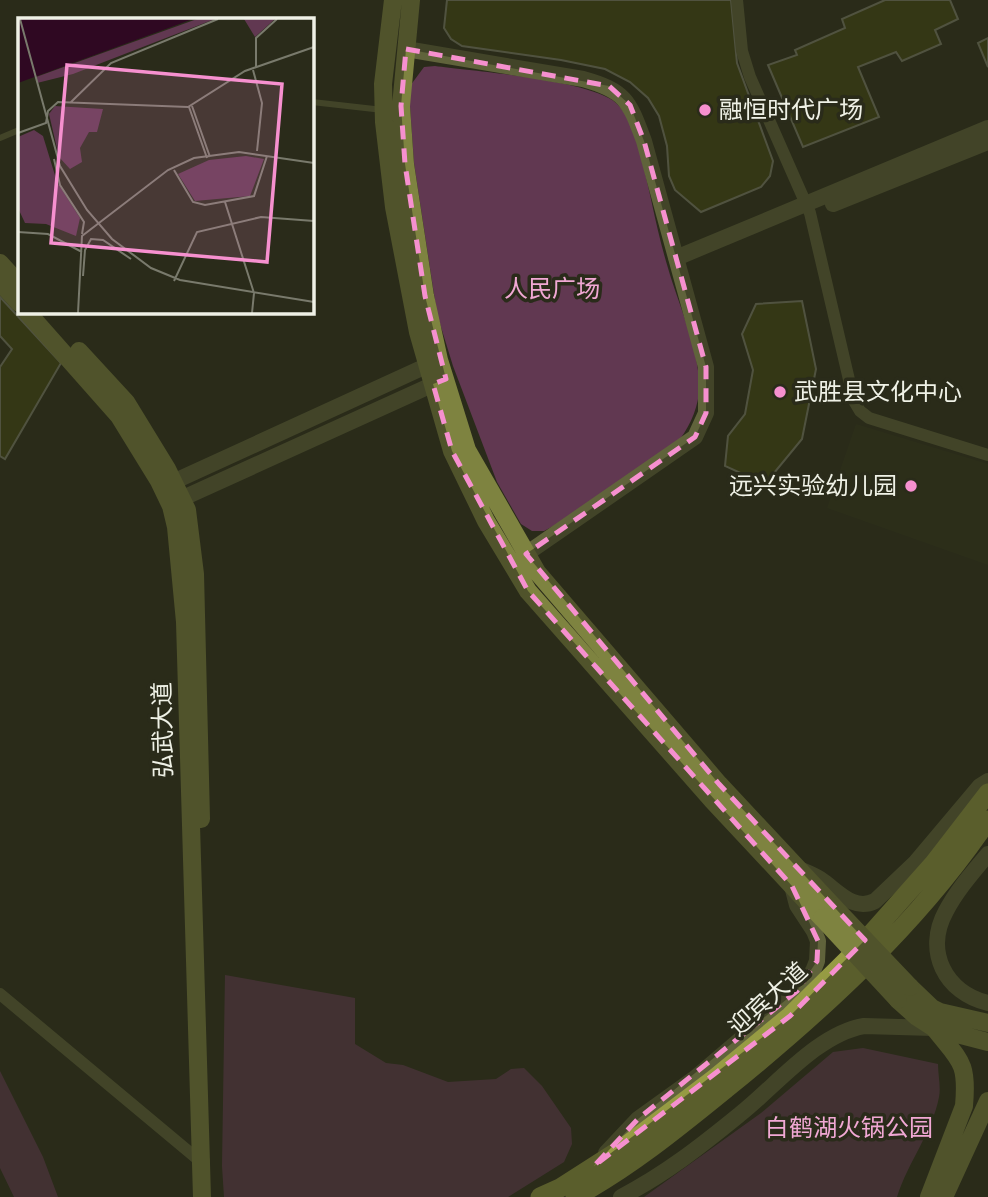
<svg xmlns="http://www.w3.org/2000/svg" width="988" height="1197" viewBox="0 0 988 1197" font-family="Ubuntu,'Noto Sans SC',sans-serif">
<rect width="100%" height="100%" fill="#2a2b1a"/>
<path fill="#30321a" d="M856 424 988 464V565L827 508Z"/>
<path fill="#613851" d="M435 66C473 71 590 80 616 103 628 113 635 134 639 149 650 189 656 229 668 268 678 303 697 344 699 380 701 401 692 423 680 439L559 523 544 531H532L521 524 497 482 453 366 437 314 414 163 410 106V86L424 67Z
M225 975 355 998V1044L386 1063 403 1065 448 1082 496 1079 511 1069 524 1068 542 1086 571 1128 572 1144 564 1162 508 1197H224L222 1166Z
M863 1048 938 1064C938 1075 941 1087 939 1097 932 1133 908 1162 897 1197H644L761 1113 833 1052Z
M0 1071 43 1157 58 1197H14L0 1168Z"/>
<path fill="#424511" stroke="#7f826e" stroke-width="2" d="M447 0H731L737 63 773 161 770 176 761 187 701 212 675 190 669 176 667 146 659 116 648 98 630 82 605 69 561 60 462 46 451 39 444 28Z
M885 0H950L958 19 935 30 941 44 902 61 896 52 858 67 879 117 803 147 768 65 797 55 795 50 845 28 842 19Z
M988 38V67L978 43Z
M0 297 61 363 5 459 0 456V367L12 349 0 336Z
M802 301 816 369 802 439 765 484 725 466 728 436 745 414 753 370 742 334 756 304Z"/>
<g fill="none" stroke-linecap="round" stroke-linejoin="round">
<path stroke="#60633b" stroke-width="6" d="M312 102 383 110
M0 138 19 130"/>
<path stroke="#60633b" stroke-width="12" d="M737 0 742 51 750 77 810 213 854 401 860 411 869 418 988 455
M0 994 200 1161H204"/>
<path stroke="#60633b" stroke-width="16" d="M406 49 583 79C626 91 629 101 644 141L706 367V413L695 437 526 554
M833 204 988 142
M676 258 988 128
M162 487 437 361
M172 503 445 379
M988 854C973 872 957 890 946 911 924 951 945 993 988 1003
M799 869C806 872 814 875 820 879 837 890 853 912 875 901L916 862 980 786 988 781
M606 1153 638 1119 695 1078 769 1015 797 991 813 971 817 961 818 941 814 931 797 905 792 886
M621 1197C664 1175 701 1146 739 1115 775 1087 817 1034 864 1026L934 1028"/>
<path stroke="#7e8340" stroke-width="18" d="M393 0 383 84 384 122 394 207 418 332 452 451 486 521 528 591 712 800 822 918
M411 0 401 106 405 164 425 296 439 360 467 450 537 572 719 784 833 906
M0 263 19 284
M0 282 19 303
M27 312 119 416 159 481 171 506 176 527 185 622 202 1197
M79 351 126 402 167 469 187 510 195 574 201 819
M910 987 932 1008 940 1012 988 1023
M898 1000 917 1017 934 1028 988 1042
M929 1197 964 1106C968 1061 960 1061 934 1028
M944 1197 988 1101"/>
<path stroke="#969b43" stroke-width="19" d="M540 1197 560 1188 624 1147 715 1078 790 1016 854 953 934 863 988 793
M575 1197C629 1168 678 1128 726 1089 822 1011 918 924 988 820"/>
<path stroke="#7e8340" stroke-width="18" d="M833 906 910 987
M822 918 898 1000"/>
</g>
<path d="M0 0H988V1197H0ZM406 49 609 86 630 105 644 141 706 367V413L695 437 526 554 719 784 865 940 790 1016 594 1166 638 1119 797 991 817 961 818 941 792 886 528 591 452 451 433 384 446 379 425 296 405 164 401 106Z" fill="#2a2b1a" fill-opacity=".55" fill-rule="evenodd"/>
<path fill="none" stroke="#f690cf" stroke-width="5" stroke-dasharray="14 9" stroke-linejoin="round" d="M406 49 609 86 630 105 644 141 706 367V413L695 437 526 554 719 784 865 940 790 1016 594 1166 638 1119 797 991 817 961 818 941 792 886 528 591 452 451 433 384 446 379 425 296 405 164 401 106Z"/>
<g fill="#f690cf" stroke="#2a2b1a" stroke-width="2.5">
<circle cx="705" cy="110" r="7"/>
<circle cx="780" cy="392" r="7"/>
<circle cx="911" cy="486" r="7"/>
</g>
<g text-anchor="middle" stroke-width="7" stroke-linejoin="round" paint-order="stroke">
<g font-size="24" fill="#eff1e6" stroke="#2a2b1a" text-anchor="start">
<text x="719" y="118">融恒时代广场</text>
<text x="794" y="400">武胜县文化中心</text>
<text x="897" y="494" text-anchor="end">远兴实验幼儿园</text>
</g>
<g font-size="24" fill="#f1a8d4" stroke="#2a2b1a">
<text x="552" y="297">人民广场</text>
<text x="849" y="1136">白鹤湖火锅公园</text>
</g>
<g font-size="24" fill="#eff1e6" stroke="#2a2b1a">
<text transform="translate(163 730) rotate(-91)" y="8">弘武大道</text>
<text transform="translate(768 999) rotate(-42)" y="8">迎宾大道</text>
</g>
</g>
<g transform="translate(18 18)">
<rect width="296" height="296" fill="#2a2b1a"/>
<path d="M179 1H197L55 56 19 65 18 59ZM226 1H257L237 19ZM37 88 85 91 79 114H71L62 130 64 144 52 151 41 139 31 96ZM16 112 25 118 39 164 62 200 58 218 28 206 7 205 0 190V119ZM228 138 246 141 232 178 177 183 160 156 191 142Z" fill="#613851"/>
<path d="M0 1H175L0 65Z" fill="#2f0822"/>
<path fill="none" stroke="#797a6c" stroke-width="2" d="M2 1 42 148 69 192 94 221 133 250 162 262 296 284M238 49V20L259 1M235 52 244 85 239 133M52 85 93 45 200 1M174 88 192 139M171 89 189 140M0 115 28 105 30 93 40 84 170 89 227 53 296 29M36 141 42 167 66 204 64 216M156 152 175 184 187 187 236 178 249 138M207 184 236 275 234 295M0 214 30 216 64 234M65 258 67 232 73 221 85 222 113 241M156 263 179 214 243 199 296 203M60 295 64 218 150 152 176 140 221 134 296 145"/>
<path fill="#f690cf" fill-opacity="0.15" stroke="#f690cf" stroke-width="3.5" d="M49 47 264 66 249 244 33 225Z"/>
<rect width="296" height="296" fill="none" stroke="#eff1e6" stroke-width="3.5"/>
</g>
</svg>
